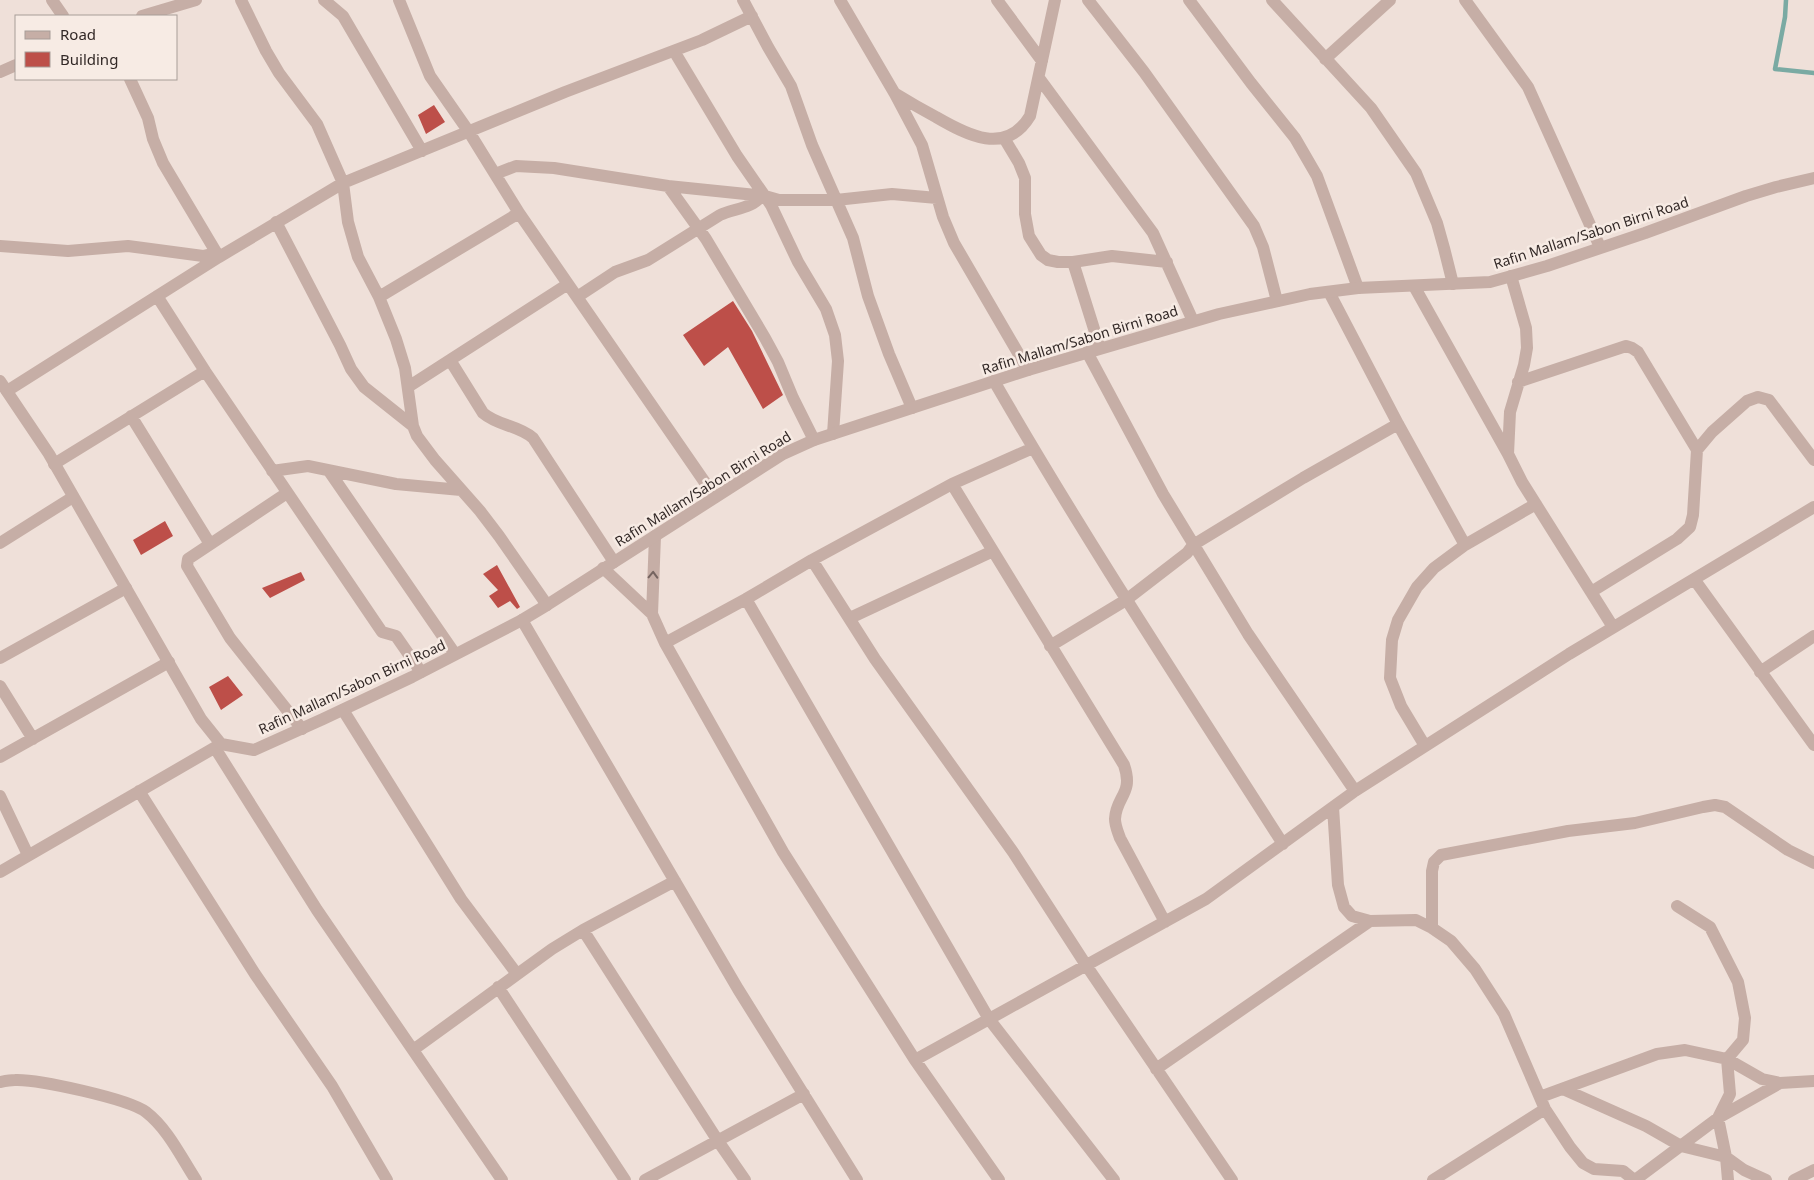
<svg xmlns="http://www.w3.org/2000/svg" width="1814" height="1180" viewBox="0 0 1814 1180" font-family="'Noto Sans',sans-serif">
<rect width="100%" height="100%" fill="#efe0d9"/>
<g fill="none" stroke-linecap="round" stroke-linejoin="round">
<path stroke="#7aaaa3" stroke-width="4.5" d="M1786 0 1785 17 1775 69 1814 73"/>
</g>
<path fill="#bd4f49" d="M434 105 445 122 426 134 418 115Z
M733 301 752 331 783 395 763 409 728 347 704 366 683 335Z
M165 521 173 536 141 555 133 540Z
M497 565 520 607 517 609 510 601 498 608 489 596 498 590 483 574Z
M301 572 305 580 270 598 262 588Z
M228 676 243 695 221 710 209 687Z"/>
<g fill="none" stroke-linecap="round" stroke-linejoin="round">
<path stroke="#c6aea6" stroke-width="12" d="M52 0 63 16
M241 0 266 51 279 73 317 124 343 183 348 222 358 257 379 297 396 339 405 368 413 426 417 436 435 460 480 511 499 536 547 605
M324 0 343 16 422 151
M399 0 430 76 469 132 519 213 715 497
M743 0 768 47 791 86 812 145 853 238 868 296 889 354 912 408
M840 0 895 94 922 145 943 217 954 243 1028 370
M997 0 1042 61
M1088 0 1144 72 1254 226 1263 247 1277 301
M1189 0 1251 83 1295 138 1317 176 1358 288
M1272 0 1371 108 1416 173 1437 223 1444 248 1453 284
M1465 0 1528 87 1600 247
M142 16 196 0
M674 51 737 156 771 205 798 262 826 309 835 335 838 361 833 434
M1325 59 1390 0
M0 72 16 65
M1039 78 1153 233 1193 321
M130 79 148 118 153 139 163 163 219 257
M896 94C909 102 923 110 936 117 967 135 1006 156 1030 116L1055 0
M1004 138 1019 163 1025 178V214L1029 236 1041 255 1048 260 1058 262H1073L1112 256 1167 262
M495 174 516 166 554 168 668 186 765 196 779 200H836L892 194 937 198
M668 186 706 239 765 338 778 362 793 398 814 440
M276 222 340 345 351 369 364 387 413 426
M0 246 68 251 128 246 203 256 216 253
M1073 262 1100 348
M1414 286 1508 454 1522 482 1613 627
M1329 292 1398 424 1465 545
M157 296 205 371 382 632 396 636 421 672
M379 297 519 213
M577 297 615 272 648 260 720 215C732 209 754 208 761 196
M1087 352 1163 494 1248 634 1355 791
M450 360 483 413C498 426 518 425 533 438L614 562
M994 381C1085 539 1185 691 1283 844
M1518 382 1626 346 1632 348 1638 352 1697 450
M408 387 568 284
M7 391 219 257 343 183 565 92 702 40 752 16
M131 416 210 544
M1508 454 1510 412 1524 365 1527 348 1526 328 1511 276
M54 464 205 371
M272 471 308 466 396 484 461 490
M329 471 455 654
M952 484 1124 765C1134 794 1116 796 1115 819 1115 826 1118 832 1120 838L1165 922
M287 493 188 559 187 566 230 638 302 729
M0 543 73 497
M812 560 875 659 1013 852 1086 965 1232 1180
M603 568 652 614 665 643 783 852 915 1060 999 1180
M1694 579 1814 745
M1591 592 1677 539 1690 527 1693 515 1697 450 1712 432 1747 401 1758 397 1769 400 1814 460
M746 599 989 1019 1114 1180
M652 614 655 536
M850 618 993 551
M522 620 738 989 857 1180
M665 643 746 599 812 560 952 484 1033 448
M1050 646 1126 600 1187 553 1193 545 1303 478 1398 424
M0 658 126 588
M1760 672 1814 636
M0 686 33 739
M343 710 461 899 517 974
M1425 746 1401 706 1390 678 1392 640 1398 620 1417 587 1434 568 1465 545 1536 504
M215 748 317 910 502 1180
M0 757 169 662
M139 791 255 974 332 1086 387 1180
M0 796 28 855
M1333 807 1338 885 1344 907 1352 916 1370 921 1416 920 1432 928 1451 941 1475 969 1504 1014 1545 1109 1570 1147 1583 1163 1594 1169 1623 1171 1634 1180
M0 872 221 744
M1677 906 1710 927 1738 982 1745 1018 1743 1040 1727 1059 1730 1094 1718 1118 1726 1157 1728 1180
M1432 928V871L1434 862 1441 855 1568 831 1635 823 1703 807 1715 805 1725 807 1788 850 1814 863
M583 930 718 1141 745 1180
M498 987 625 1180
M413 1050 552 949 583 930 675 881
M915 1060 1206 899 1355 791 1569 654 1814 507
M1156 1069 1370 921
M0 1082C5 1081 10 1080 15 1080 38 1079 129 1099 146 1112 168 1129 181 1157 196 1180
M1563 1089 1646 1126 1681 1146 1726 1157 1744 1170 1766 1180
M1540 1097 1657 1054 1685 1050 1727 1059 1762 1079 1780 1083 1814 1081
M645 1180 804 1094
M1433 1180 1545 1109
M1635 1180 1718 1118 1780 1083
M1794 1180 1814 1170"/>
<path stroke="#c6aea6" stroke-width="12" d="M0 381 49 454 201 719 221 744 254 750 323 719 412 677 522 620 547 605 783 454 814 440 1028 370 1219 314 1310 294 1358 288 1490 282 1547 266 1645 233 1746 196 1776 187 1814 178"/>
</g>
<defs><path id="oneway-chevron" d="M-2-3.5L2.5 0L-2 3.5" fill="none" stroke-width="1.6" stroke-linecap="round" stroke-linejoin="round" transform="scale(1.25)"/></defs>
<use stroke="#756460" href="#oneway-chevron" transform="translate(653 575) rotate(-88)"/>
<g text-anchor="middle" stroke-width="5" stroke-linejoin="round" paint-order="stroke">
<g font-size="14" fill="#322826" stroke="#f7ebe4">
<text transform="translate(1591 233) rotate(-18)" y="5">Rafin Mallam/Sabon Birni Road</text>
<text transform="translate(1080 340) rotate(-17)" y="5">Rafin Mallam/Sabon Birni Road</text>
<text transform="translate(703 489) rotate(-32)" y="5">Rafin Mallam/Sabon Birni Road</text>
<text transform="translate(352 687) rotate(-25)" y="5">Rafin Mallam/Sabon Birni Road</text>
</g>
</g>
<rect x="15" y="15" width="162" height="65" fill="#f7ebe4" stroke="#a89d98"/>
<rect x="25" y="31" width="25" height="8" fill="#c6aea6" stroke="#a89d98"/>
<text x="60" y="40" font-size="15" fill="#322826">Road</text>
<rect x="25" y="52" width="25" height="15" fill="#bd4f49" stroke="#a89d98"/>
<text x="60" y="65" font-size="15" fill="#322826">Building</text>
</svg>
